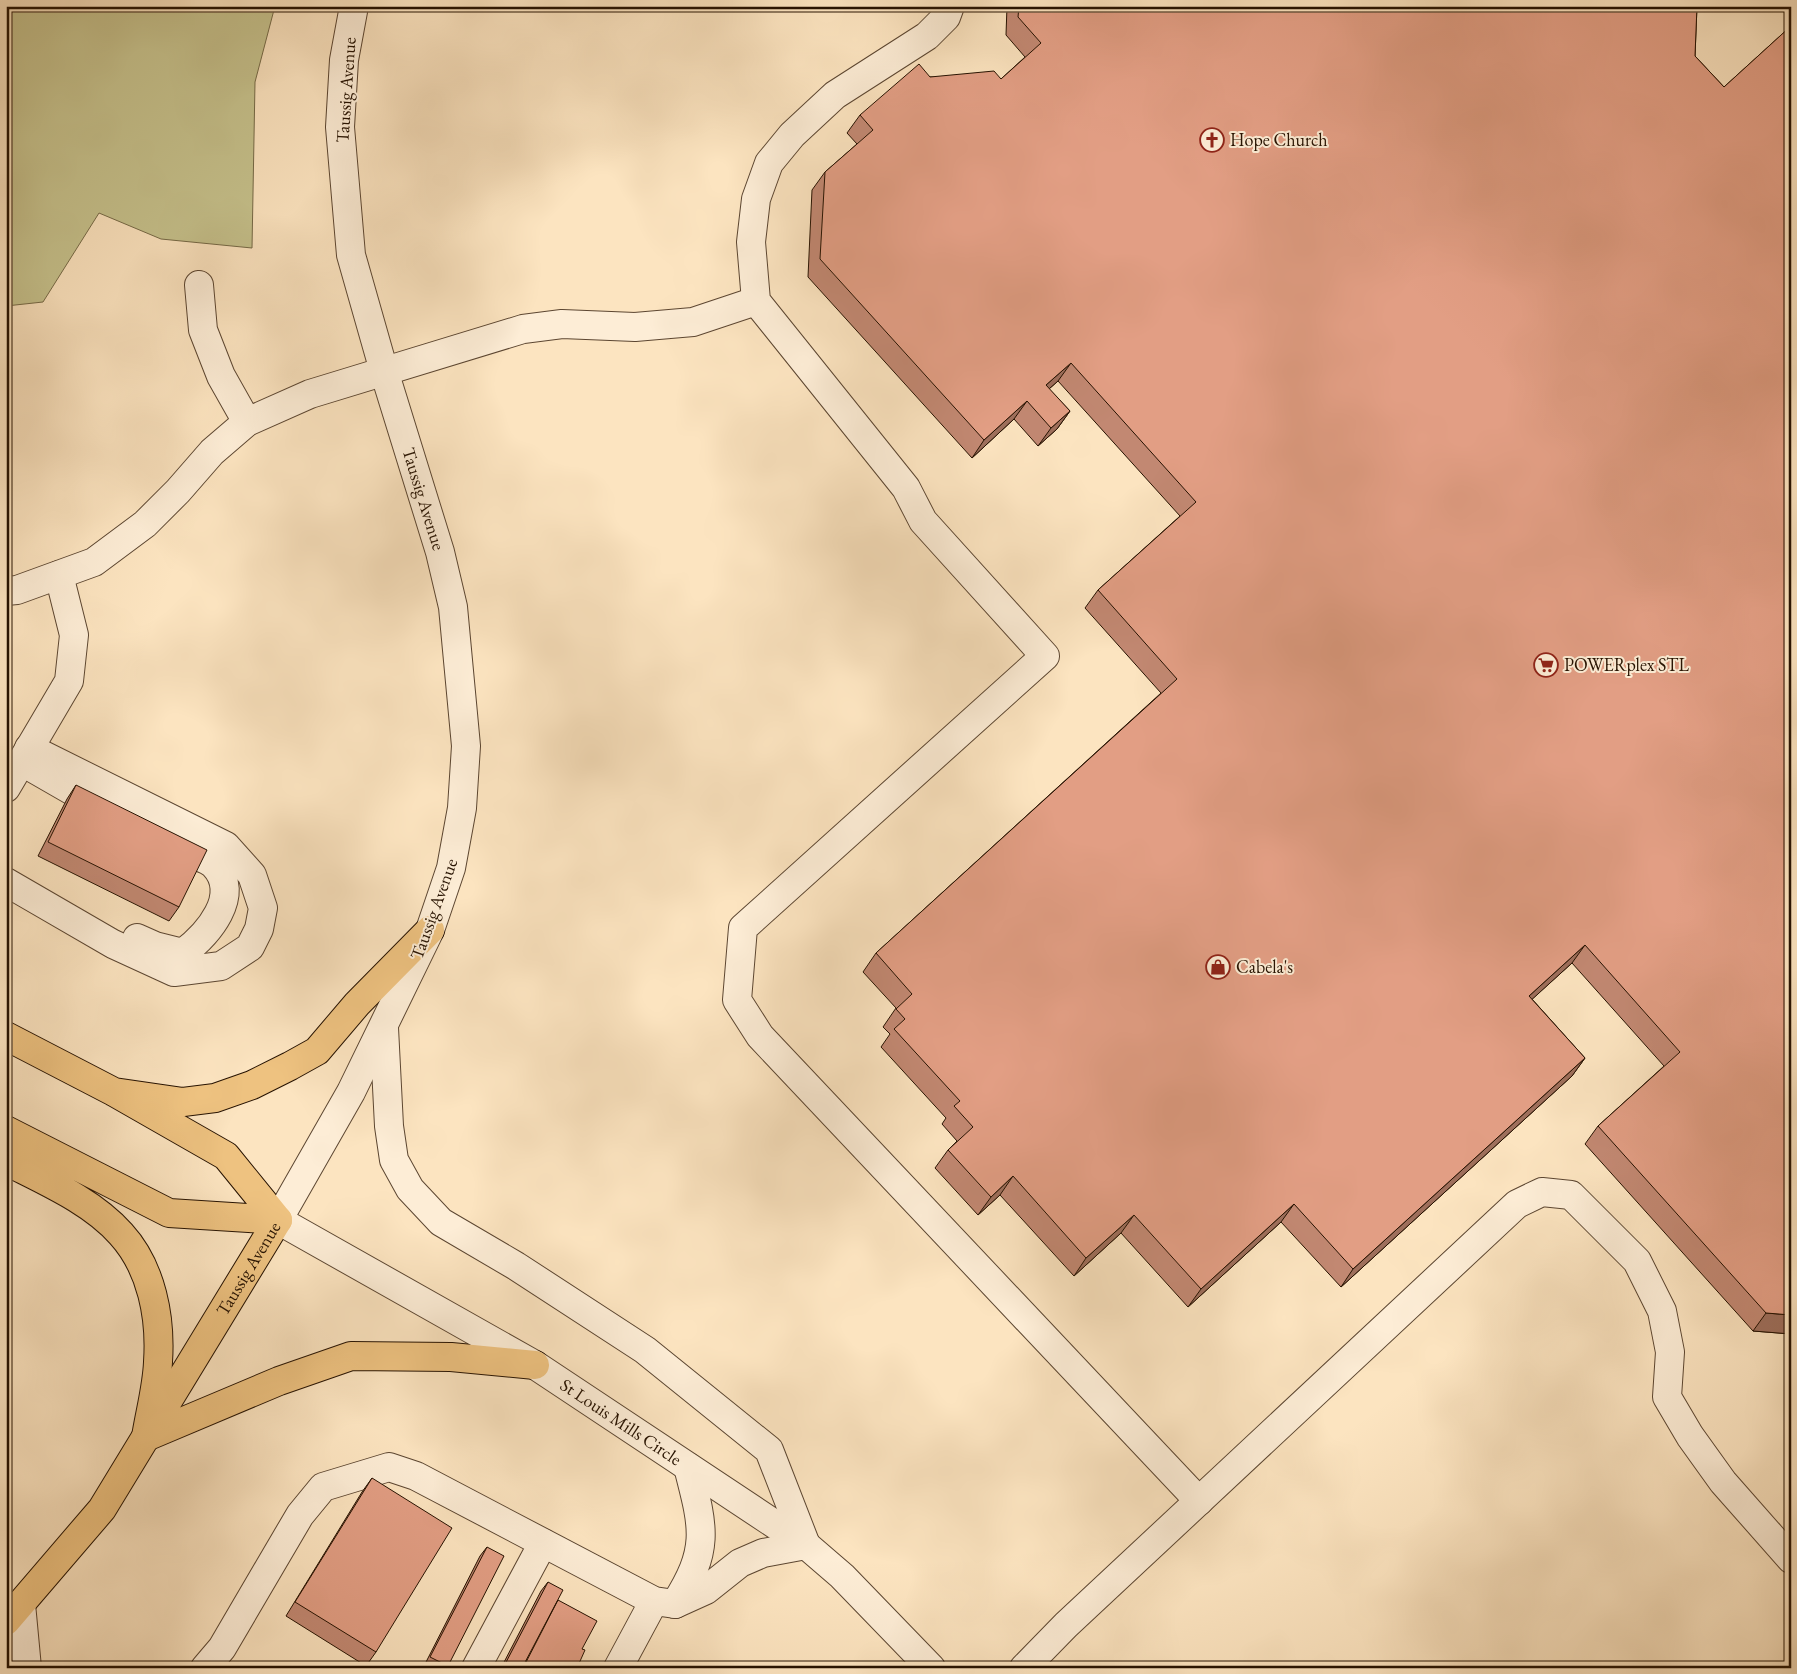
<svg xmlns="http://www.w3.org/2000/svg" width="1797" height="1674" viewBox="0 0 1797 1674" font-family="'EB Garamond',serif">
<rect width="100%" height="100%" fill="#fce4c0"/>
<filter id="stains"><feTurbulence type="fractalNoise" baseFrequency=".004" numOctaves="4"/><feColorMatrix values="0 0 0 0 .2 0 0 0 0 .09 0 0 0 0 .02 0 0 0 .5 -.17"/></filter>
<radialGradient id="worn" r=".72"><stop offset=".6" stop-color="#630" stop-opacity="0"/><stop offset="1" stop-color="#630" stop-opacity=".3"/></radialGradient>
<path fill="#c6c28d" stroke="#766a47" d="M6 6H275L255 82 252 248 161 239 99 213 43 302 6 306Z"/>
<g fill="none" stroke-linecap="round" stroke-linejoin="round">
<g stroke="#5c4631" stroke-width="30">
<g id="minor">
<path id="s1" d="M354 6 344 60 340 127 351 255 384 371 440 552 453 607 466 746 462 808 451 868 430 930 351 1092 278 1220 535 1365 806 1545 842 1576 931 1668"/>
<path d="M950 6 946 17 927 36 835 95 792 135 769 163 756 199 751 242 756 301 906 488 923 521 1045 656 743 928 737 1000 760 1036 1199 1501"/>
<path d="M199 285 203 330 221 376 247 422"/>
<path d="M6 591 17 590 94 562 145 524 178 491 212 452 247 422 310 394 523 329 562 324 635 327 693 322 756 301"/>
<path d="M31 767 104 809"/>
<path d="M6 788 69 681 74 635 59 575"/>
<path d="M6 882 113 944 174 972 221 966 250 947 259 929 263 908 252 875 226 846 29 748"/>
<path d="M137 938 155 946 183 953C207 935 243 895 214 865 209 860 178 848 168 844"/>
<path d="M384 1028 389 1126 394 1160 410 1189 441 1222 516 1266 645 1350 769 1450 806 1545"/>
<path d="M21 1604 27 1668"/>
<path d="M675 1604C710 1549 704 1529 688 1467"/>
<path d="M205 1668 222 1648 300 1515 323 1487 389 1467 416 1476 654 1601 675 1604 706 1590 740 1563 763 1553 806 1545"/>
<path d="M476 1668 543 1543"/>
<path d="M618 1668 654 1601"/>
<path d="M1024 1668 1066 1625 1517 1204 1542 1192 1571 1195 1637 1261 1662 1311 1670 1352 1667 1397 1690 1436 1723 1482 1791 1559"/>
</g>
</g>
<g stroke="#261201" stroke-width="30">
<g id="major">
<path d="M146 1437 279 1381 351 1356 451 1357 535 1365"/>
<path id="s2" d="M6 1621 102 1509 278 1220"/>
</g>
</g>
<g stroke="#261201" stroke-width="30">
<path id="highway" d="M6 1036 114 1092 226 1156 278 1220
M114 1092 183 1102 215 1098 252 1085 290 1066 317 1051 357 1004 430 930
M6 1130 169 1213 278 1220
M6 1161C45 1181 92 1201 121 1234 152 1268 161 1318 158 1362 157 1387 150 1412 146 1437"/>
</g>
<use href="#minor" stroke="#fdedd6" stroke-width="28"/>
<use href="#major" stroke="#eec280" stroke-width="28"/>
<use href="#highway" stroke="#eec280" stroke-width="28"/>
</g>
<path fill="#c28872" stroke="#261201" d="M1007 6H1697L1695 56 1724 87 1791 26V1334L1753 1331 1585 1144 1598 1126 1664 1066 1572 963 1532 999 1585 1058 1572 1076 1341 1287 1281 1222 1188 1307 1121 1233 1074 1276 1000 1195 978 1215 935 1168 948 1150 957 1141 942 1124 946 1118 881 1047 890 1034 883 1027 896 1008 863 972 876 953 1161 693 1085 608 1098 590 1180 516 1058 381 1049 389 1070 411 1057 429 1038 446 1014 419 972 458 808 277 812 190 825 172 857 144 847 133 860 115 930 77 1001 79 1025 57 1006 35Z
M76 785 179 907 169 921 38 856 67 799Z
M372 1478 376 1652 366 1666 286 1616 362 1492Z
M487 1547 448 1666 446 1668H427L424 1666 480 1556Z
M548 1582 554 1607 558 1600 582 1649 577 1668H501L541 1591Z"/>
<path fill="#9e6f5c" stroke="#261201" d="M1071 363 1058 381 1033 403 1046 385Z
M1027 401 1014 419 972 458 984 440Z
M1070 411 1057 429 1038 446 1051 428Z
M1585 945 1572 963 1516 1014 1529 996Z
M1585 1058 1572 1076 1341 1287 1353 1269Z
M1013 1176 1000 1195 978 1215 991 1197Z
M1294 1204 1281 1222 1188 1307 1201 1289Z
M1134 1215 1121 1233 1074 1276 1086 1258Z
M1766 1313 1791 1315V1334L1753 1331Z"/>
<path fill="#e29e84" stroke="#261201" d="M1019 6H1697L1695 56 1724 87 1791 26V1315L1766 1313 1598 1126 1680 1052 1585 945 1529 996 1585 1058 1353 1269 1294 1204 1201 1289 1134 1215 1086 1258 1013 1176 991 1197 948 1150 973 1127 954 1106 960 1101 894 1029 905 1019 896 1009 912 994 876 953 1177 679 1098 590 1196 502 1071 363 1046 385 1070 411 1051 428 1027 401 984 440 820 259 825 172 873 130 860 115 919 64 930 77 994 71 1001 79 1041 43 1018 17Z
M76 785 207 850 179 907 48 842Z
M372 1478 452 1528 376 1652 295 1602Z
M487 1547 504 1556 448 1666 430 1657Z
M548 1582 563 1590 522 1668H503Z
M558 1600 597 1621 582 1649 585 1650 577 1668 571 1665 570 1668H523Z"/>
<defs>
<g id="church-ring" transform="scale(1.25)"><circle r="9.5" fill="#fdedd6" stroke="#8f2418" stroke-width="1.5"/><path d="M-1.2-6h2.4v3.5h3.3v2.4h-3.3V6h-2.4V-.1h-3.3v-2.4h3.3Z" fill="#8f2418"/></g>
<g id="supermarket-ring" transform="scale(1.25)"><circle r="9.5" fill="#fdedd6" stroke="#8f2418" stroke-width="1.5"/><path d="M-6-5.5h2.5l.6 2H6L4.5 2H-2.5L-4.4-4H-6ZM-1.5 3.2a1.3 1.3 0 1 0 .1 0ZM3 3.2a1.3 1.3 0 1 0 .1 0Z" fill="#8f2418"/></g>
<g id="shop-ring" transform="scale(1.25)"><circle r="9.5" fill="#fdedd6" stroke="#8f2418" stroke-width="1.5"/><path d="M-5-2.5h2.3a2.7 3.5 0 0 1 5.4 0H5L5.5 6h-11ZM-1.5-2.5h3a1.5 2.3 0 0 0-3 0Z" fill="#8f2418"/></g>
</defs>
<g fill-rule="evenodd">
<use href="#church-ring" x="1212" y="140"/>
<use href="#supermarket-ring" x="1546" y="665"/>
<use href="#shop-ring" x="1218" y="967"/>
</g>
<g text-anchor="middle" stroke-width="4" stroke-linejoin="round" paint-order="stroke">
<g font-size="18" fill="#261201" stroke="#fdedd6">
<text transform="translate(346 90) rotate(-86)" y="6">Taussig Avenue</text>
<text dy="6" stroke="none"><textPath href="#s1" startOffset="505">Taussig Avenue</textPath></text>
<text transform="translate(434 909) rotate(-70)" y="6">Taussig Avenue</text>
<text dy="6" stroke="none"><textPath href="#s2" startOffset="429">Taussig Avenue</textPath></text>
<text dy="6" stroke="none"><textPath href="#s1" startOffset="1671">St Louis Mills Circle</textPath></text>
</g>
<g font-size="18" fill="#261201" stroke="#fdedd6" text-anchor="start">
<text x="1230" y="146">Hope Church</text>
<text x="1564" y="671">POWERplex STL</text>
<text x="1236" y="973">Cabela's</text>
</g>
</g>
<rect width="1797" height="1674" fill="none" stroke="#fce4c0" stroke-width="25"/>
<rect x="8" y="8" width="1782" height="1659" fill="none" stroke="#261201" stroke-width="2.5"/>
<rect x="12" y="12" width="1772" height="1649" fill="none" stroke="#261201"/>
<rect width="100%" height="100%" filter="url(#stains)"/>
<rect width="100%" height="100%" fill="url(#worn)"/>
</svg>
